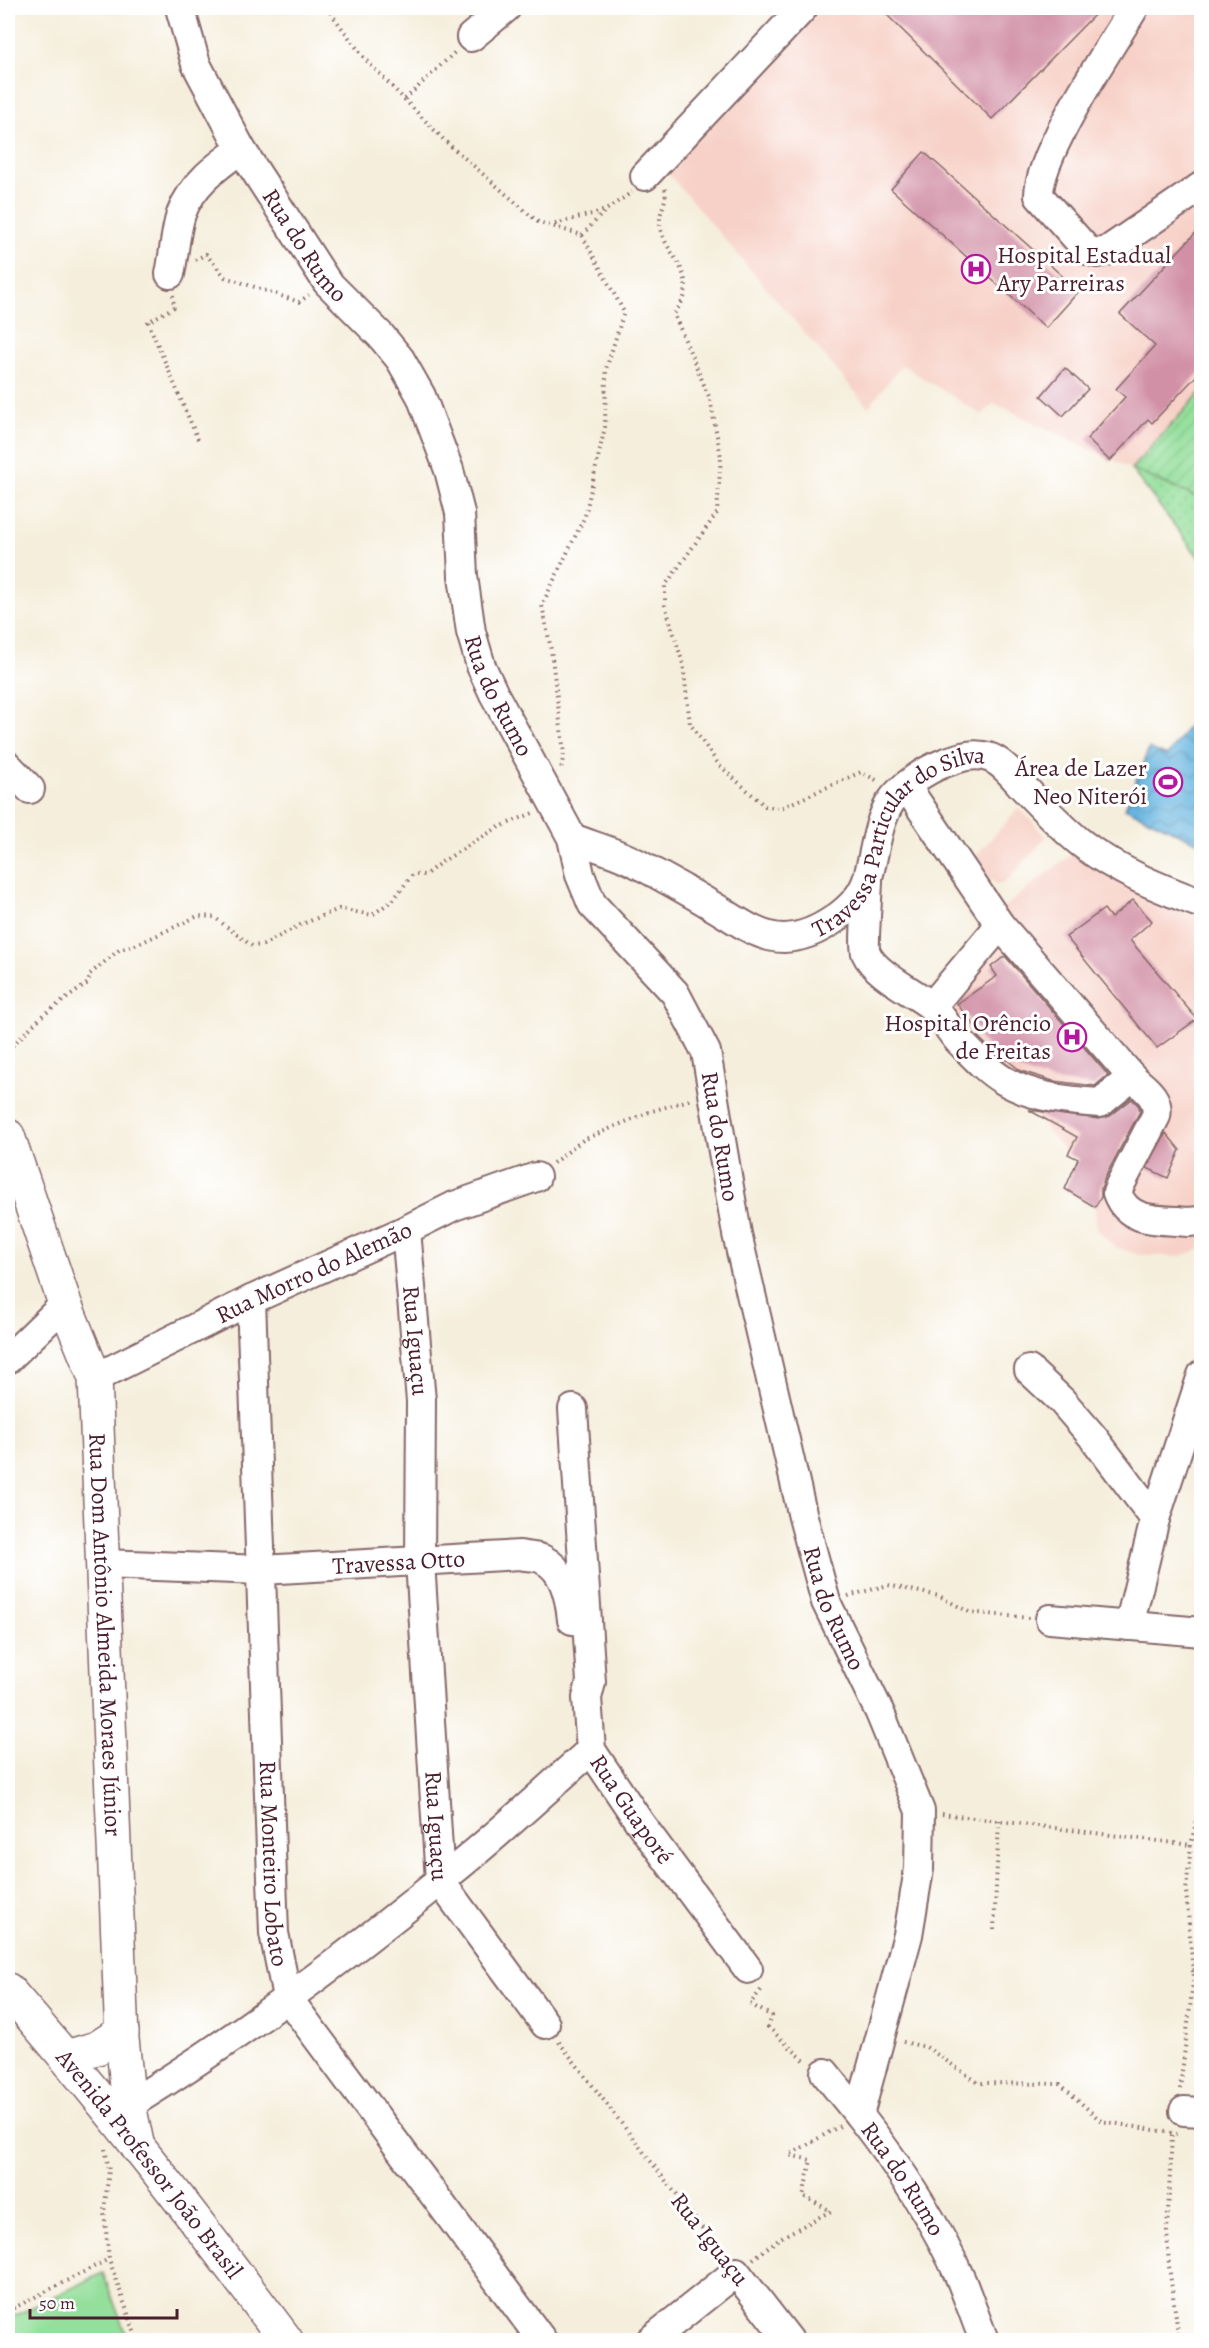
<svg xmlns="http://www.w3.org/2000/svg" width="1209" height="2348" viewBox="0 0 1209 2348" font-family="Alegreya,serif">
<defs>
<pattern id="park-dots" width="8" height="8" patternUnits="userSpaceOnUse" patternTransform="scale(1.5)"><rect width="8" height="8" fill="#94df9b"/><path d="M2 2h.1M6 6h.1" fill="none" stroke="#81bf86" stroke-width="1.8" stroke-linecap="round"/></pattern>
<pattern id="garden-furrows" width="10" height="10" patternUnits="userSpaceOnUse" patternTransform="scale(1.5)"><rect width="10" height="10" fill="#94df9b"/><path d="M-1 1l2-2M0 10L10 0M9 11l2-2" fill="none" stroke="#81bf86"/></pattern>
<pattern id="water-waves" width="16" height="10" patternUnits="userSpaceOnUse" patternTransform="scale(1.5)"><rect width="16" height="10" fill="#65b4df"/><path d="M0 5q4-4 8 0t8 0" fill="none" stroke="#5592b5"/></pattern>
</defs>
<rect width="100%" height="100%" fill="#fff"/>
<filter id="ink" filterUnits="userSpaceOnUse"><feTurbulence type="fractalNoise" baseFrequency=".0167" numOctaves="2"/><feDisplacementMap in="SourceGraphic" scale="12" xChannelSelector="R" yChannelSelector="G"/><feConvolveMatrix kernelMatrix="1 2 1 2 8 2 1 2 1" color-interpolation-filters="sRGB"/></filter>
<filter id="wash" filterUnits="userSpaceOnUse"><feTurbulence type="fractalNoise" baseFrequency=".008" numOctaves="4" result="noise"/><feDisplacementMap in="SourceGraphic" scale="24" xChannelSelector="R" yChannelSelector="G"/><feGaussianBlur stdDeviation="1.35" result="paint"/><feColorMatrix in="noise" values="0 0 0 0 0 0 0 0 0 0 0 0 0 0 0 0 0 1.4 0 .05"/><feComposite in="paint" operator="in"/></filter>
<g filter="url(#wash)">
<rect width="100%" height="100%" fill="#f5eedc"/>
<path fill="#f7d1c7" d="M823 8H1201V392L1131 469 994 403 982 415 902 365 868 407 667 172 666 165Z
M1019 808 1046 837 1005 883 996 884 974 862 978 853Z
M1076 851 1170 905 1201 918V1249L1177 1257 1136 1254 1113 1246 1097 1229 1095 1207 1065 1189 1078 1159 1068 1154 1029 1110 1032 1105 972 1065 911 1010 1004 907Z"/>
<path fill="#94df9b" stroke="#6f7f63" stroke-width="1.5" d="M103 2273 128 2340H10L8 2319Z"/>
<path fill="url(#park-dots)" stroke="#6f7f63" stroke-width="1.5" d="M1201 392V560L1131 469Z"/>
<path fill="url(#garden-furrows)" stroke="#6f7f63" stroke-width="1.5" d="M1201 392V499L1131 469Z"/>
<path fill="url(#water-waves)" stroke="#586a85" stroke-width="1.5" d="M1201 709V844L1125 808 1149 748 1167 756Z"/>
<g id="blocks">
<path fill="#d190a6" d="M880 8H1101L992 119Z
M924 152 1079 291 1046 328 891 189Z
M1202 226V370L1152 423 1148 419 1110 461 1087 439 1125 397 1116 389 1155 346 1120 314Z
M1065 368 1088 389 1063 416 1041 396Z
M1133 900 1152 921 1130 940 1197 1019 1157 1048 1066 937 1104 909 1111 918Z
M1005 956 1108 1075 1095 1086 1053 1081 1021 1071 1006 1059 1004 1061 1001 1059 978 1037 981 1034 957 1004 997 976 991 967Z
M1132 1099 1139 1106 1140 1111 1105 1177 1101 1188V1197L1095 1207 1065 1189 1078 1159 1068 1154 1077 1137 1029 1110 1099 1119 1110 1116Z
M1166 1133 1180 1150 1168 1178 1147 1168Z"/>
</g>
</g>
<g filter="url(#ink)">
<use href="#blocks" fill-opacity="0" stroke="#866769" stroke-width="1.5"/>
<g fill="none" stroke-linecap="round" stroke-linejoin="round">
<g stroke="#866769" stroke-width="32">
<g id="minor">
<path id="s1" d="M180 8 196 64 241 149 327 282 381 336 400 359 421 396 449 470 460 513 463 576 471 632 481 666 494 694 572 838 580 875 592 904 675 993 706 1052 737 1234 803 1517 826 1602 880 1713 920 1811 919 1869 908 1935 859 2115C899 2166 935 2220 961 2280 969 2300 976 2320 984 2340"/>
<path d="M1134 8C1110 48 1038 154 1039 196L1087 250 1097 253 1107 251 1202 186"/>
<path d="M471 37 506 8"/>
<path d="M645 176 803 8"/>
<path d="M170 274C174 255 175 233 181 214 192 184 216 167 241 149"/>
<path d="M8 766 30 789"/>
<path d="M906 786 1000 925 1132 1077"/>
<path id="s2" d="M572 838C595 847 619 853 640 865 664 878 688 891 711 905 734 918 757 938 784 938 816 937 860 908 868 877 875 853 877 824 890 803 901 786 926 770 944 763 958 758 973 752 988 757 1003 761 1015 779 1025 789 1043 808 1061 827 1081 843 1117 871 1159 888 1202 904"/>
<path d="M868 880C868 893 863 945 866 953 875 974 912 991 930 1005 941 1014 948 1029 958 1040 972 1054 986 1070 1003 1080 1031 1097 1068 1101 1100 1103L1132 1077C1144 1088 1160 1097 1156 1116L1120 1185 1117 1193C1127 1220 1152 1220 1178 1221 1186 1222 1193 1223 1202 1220"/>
<path d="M932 1006 1000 925"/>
<path id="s3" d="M406 1230 421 1401 420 1561 440 1881 545 2024"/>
<path id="s4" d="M251 1300 274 1933 287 1997 542 2340"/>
<path d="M8 1359 65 1304"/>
<path d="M1029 1370 1062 1401 1093 1437 1155 1519"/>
<path id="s5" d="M95 1378 251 1300 406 1230 454 1206 536 1177"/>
<path id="s6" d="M573 1409 591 1682 587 1698 591 1750 640 1823 748 1969"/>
<path id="s7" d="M103 1564 262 1570 520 1555C527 1557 538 1556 544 1560 564 1570 570 1599 572 1620"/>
<path d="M1050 1619 1202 1632"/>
<path d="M1129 1626 1155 1519 1202 1375"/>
<path d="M825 2073 859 2115"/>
<path d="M1184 2111 1202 2112"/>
<path d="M112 2115C226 2047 336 1965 439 1882 492 1841 541 1794 591 1750"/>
<path d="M651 2340 736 2272 789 2340"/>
</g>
</g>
<g stroke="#866769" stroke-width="36">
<g id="major">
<path id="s8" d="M8 1136 65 1304 95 1378 122 2039 129 2105 138 2148"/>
<path id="s9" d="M8 1990C106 2102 197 2221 286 2340"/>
<path d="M66 2057 97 2048 122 2032"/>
</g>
</g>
<path stroke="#866769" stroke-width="4" stroke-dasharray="1.5 4.5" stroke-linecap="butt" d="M327 8 365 59 445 141 538 222 582 235 624 312 606 369 605 427 585 516 542 605 551 650 564 753 561 769
M405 99 455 52
M665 189C668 199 660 210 660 220 659 248 690 264 685 294 684 300 678 308 674 314L710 399 721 457 717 513 665 586V605L683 664 690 724 719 765 765 806 781 808 861 772 878 781
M555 224 606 210
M582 235 606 210 632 192
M195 260 206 254 225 277 299 302 309 295
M173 295 174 307 148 322 199 442
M8 1050 42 1016 88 983 90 974 119 950 138 944 198 916 214 917 252 946 263 945 300 925 339 909 372 915 393 900 413 874 425 875 440 863 497 828 533 813
M553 1163 583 1140 649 1112 692 1099
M848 1596 888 1585 939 1596 969 1612 1029 1618
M942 1814 1191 1845
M994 1930 999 1821
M1193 1972 1186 1891 1191 1845 1202 1791
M761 1990 750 2004 772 2016 768 2027 806 2062
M559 2042 722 2254
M903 2042 926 2047 979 2083 1060 2084 1101 2121 1177 2134
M1180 2089 1202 1908
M1172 2135 1167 2231 1169 2266 1179 2340
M105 2149 109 2170 104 2212 109 2259 137 2340
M753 2259 780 2238 831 2211 803 2196 811 2160 789 2155 840 2126
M8 2311 109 2259"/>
<use href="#minor" stroke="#fff" stroke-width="28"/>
<use href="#major" stroke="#fff" stroke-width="33"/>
</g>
</g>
<defs>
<g id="hospital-ring" transform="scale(1.5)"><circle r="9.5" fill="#fff" stroke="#b5179e" stroke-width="1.5"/><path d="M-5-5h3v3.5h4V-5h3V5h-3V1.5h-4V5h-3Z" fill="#b5179e"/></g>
<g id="stadium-ring" transform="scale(1.5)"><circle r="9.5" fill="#fff" stroke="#b5179e" stroke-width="1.5"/><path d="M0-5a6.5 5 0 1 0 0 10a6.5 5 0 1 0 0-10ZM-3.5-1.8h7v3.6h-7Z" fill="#b5179e"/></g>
</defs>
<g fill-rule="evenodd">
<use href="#hospital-ring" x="976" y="269"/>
<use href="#stadium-ring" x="1168" y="782"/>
<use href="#hospital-ring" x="1072" y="1037"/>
</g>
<g text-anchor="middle" stroke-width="6" stroke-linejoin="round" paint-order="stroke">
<g font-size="24" fill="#4a1f2b" stroke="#fff">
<text dy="8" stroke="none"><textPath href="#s1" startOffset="270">Rua do Rumo</textPath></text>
<text dy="8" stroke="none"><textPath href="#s1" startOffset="774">Rua do Rumo</textPath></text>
<text dy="8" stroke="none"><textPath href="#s2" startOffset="400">Travessa Particular do Silva</textPath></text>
<text dy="8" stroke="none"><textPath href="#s1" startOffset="1278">Rua do Rumo</textPath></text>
<text dy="8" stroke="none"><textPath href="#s5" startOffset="243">Rua Morro do Alemão</textPath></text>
<text dy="8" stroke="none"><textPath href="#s3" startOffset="111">Rua Iguaçu</textPath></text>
<text dy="8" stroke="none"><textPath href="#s7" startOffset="296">Travessa Otto</textPath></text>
<text dy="8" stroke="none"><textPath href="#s1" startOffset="1764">Rua do Rumo</textPath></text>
<text dy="8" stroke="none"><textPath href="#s8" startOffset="514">Rua Dom Antônio Almeida Moraes Júnior</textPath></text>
<text dy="8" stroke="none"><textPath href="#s6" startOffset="414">Rua Guaporé</textPath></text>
<text dy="8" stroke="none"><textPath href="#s3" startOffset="597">Rua Iguaçu</textPath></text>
<text dy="8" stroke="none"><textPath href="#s4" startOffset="564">Rua Monteiro Lobato</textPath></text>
<text dy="8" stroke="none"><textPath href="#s9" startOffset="224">Avenida Professor João Brasil</textPath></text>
<text dy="8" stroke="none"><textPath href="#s1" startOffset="2374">Rua do Rumo</textPath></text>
<text transform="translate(710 2239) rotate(52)" y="8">Rua Iguaçu</text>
</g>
<g font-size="24" fill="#4a1f2b" stroke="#fff" text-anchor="end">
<text x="997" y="263" text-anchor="start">Hospital Estadual<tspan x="997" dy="28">Ary Parreiras</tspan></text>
<text x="1147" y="776">Área de Lazer<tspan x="1147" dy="28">Neo Niterói</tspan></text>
<text x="1051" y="1031">Hospital Orêncio<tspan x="1051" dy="28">de Freitas</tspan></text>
</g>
</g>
<rect width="1209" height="2348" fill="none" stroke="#fff" stroke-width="30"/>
<path d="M30 2309v9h147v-9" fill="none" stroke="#4a1f2b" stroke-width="3"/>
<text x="39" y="2309" font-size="18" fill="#4a1f2b" stroke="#ffffff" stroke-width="4.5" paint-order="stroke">50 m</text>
</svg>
